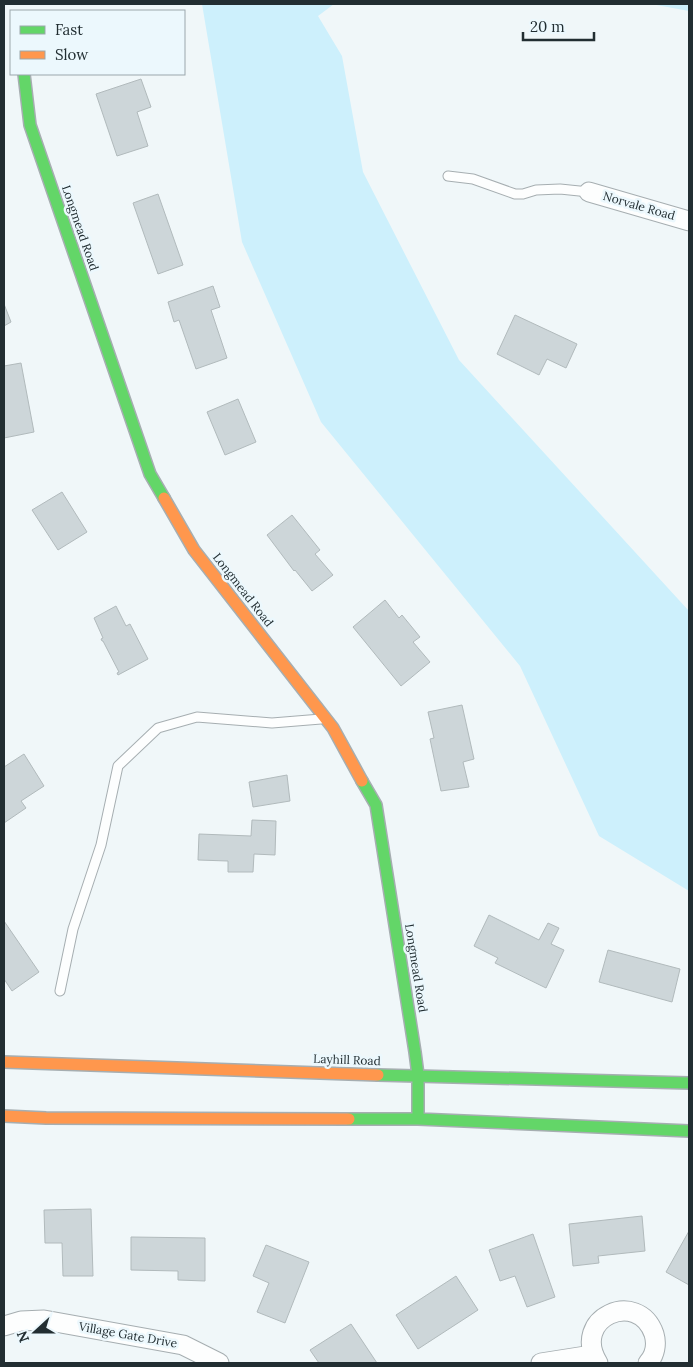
<svg xmlns="http://www.w3.org/2000/svg" width="693" height="1367" viewBox="0 0 693 1367" font-family="Lora,serif">
<rect width="100%" height="100%" fill="#f0f7f9"/>
<path fill="#cdf0fc" d="M202 4H334L318 16 342 56 363 172 459 360 689 611V891L599 836 520 666 321 422 242 242Z
M651 4H689V11Z"/>
<path fill="#cdd6d9" stroke="#b1babc" d="M141 79 151 107 137 112 148 146 117 156 96 94Z
M158 194 183 265 158 274 133 203Z
M213 286 220 307 211 310 227 358 196 369 179 320 174 322 168 302Z
M4 304 11 322 4 326Z
M515 315 577 344 566 368 547 359 539 375 497 354Z
M21 363 34 432 4 438V366Z
M238 399 256 442 225 455 207 412Z
M62 492 87 532 58 550 32 510Z
M292 515 320 550 315 554 333 575 312 591 295 570 294 571 267 535Z
M385 600 399 618 402 615 420 637 413 642 430 662 401 686 353 627Z
M116 606 126 626 130 624 148 659 118 675 117 673 119 672 103 641H102L101 639 103 638 94 618Z
M462 705 474 759 463 762 469 787 441 791 430 739 434 738 428 712Z
M24 754 44 786 21 801 26 808 4 823V767Z
M287 775 290 801 253 807 249 782Z
M252 820 276 821 275 855 254 854 253 872H228V861L198 860 199 834 251 836Z
M489 915 539 940 548 923 559 928 551 944 564 950 546 988 495 963 498 958 474 946Z
M4 921 39 972 12 991 4 979Z
M608 950 680 969 672 1002 599 982Z
M91 1209 93 1276H63L62 1243H45L44 1210Z
M642 1216 645 1251 598 1256 599 1263 573 1266 569 1224Z
M689 1231V1285L666 1272Z
M533 1234 555 1297 527 1307 515 1276 500 1281 489 1250Z
M131 1237 205 1238V1281L178 1280V1271L131 1270Z
M266 1245 309 1262 285 1323 257 1312 269 1283 253 1276Z
M456 1276 478 1310 418 1349 396 1315Z
M351 1324 377 1363H319L310 1350Z"/>
<g fill="none" stroke-linecap="round" stroke-linejoin="round">
<g stroke="#a6aeb1" stroke-width="11">
<path id="lane" d="M448 176 473 179 515 194H523L536 190 560 189 589 192
M60 991 73 929 101 845 118 766 158 728 197 717 272 723 321 719"/>
</g>
<g stroke="#a6aeb1" stroke-width="21">
<path id="street" d="M589 192 689 221
M4 1326 21 1321 44 1320 183 1345 219 1363
M541 1363 592 1355
M598 1363C570 1318 638 1288 654 1334 657 1344 655 1355 648 1363"/>
</g>
<g stroke="#a6aeb1" stroke-width="14">
<path id="fast" d="M24 74 30 125 150 474 164 498
M362 781 376 805 415 1052 418 1075V1119
M378 1075 689 1083
M349 1119H418L689 1131"/>
</g>
<g stroke="#a6aeb1" stroke-width="14">
<path id="slow" d="M164 498 194 550 333 728 362 781
M4 1062 378 1075
M4 1116 46 1118 349 1119"/>
</g>
<use href="#lane" stroke="#fdfefe" stroke-width="9"/>
<use href="#street" stroke="#fdfefe" stroke-width="19"/>
<use href="#fast" stroke="#63d668" stroke-width="11"/>
<use href="#slow" stroke="#ff974d" stroke-width="11"/>
</g>
<g text-anchor="middle" stroke-width="5" stroke-linejoin="round" paint-order="stroke">
<g font-size="12" fill="#222e32" stroke="#ecf8fd">
<text transform="translate(639 206) rotate(16)" y="4">Norvale Road</text>
<text transform="translate(80 228) rotate(71)" y="4">Longmead Road</text>
<text transform="translate(243 590) rotate(52)" y="4">Longmead Road</text>
<text transform="translate(416 968) rotate(81)" y="4">Longmead Road</text>
<text transform="translate(347 1060) rotate(2)" y="4">Layhill Road</text>
<text transform="translate(128 1335) rotate(10)" y="4">Village Gate Drive</text>
</g>
</g>
<rect width="693" height="1367" fill="none" stroke="#222e32" stroke-width="10"/>
<rect x="10" y="10" width="175" height="65" fill="#ecf8fd" stroke="#9ba7ac"/>
<rect x="20" y="26" width="25" height="8" fill="#63d668" stroke="#9ba7ac"/>
<text x="55" y="35" font-size="15" fill="#222e32">Fast</text>
<rect x="20" y="51" width="25" height="8" fill="#ff974d" stroke="#9ba7ac"/>
<text x="55" y="60" font-size="15" fill="#222e32">Slow</text>
<g transform="translate(35 1332) rotate(249)" stroke="#ecf8fd" stroke-width="4" paint-order="stroke">
<path d="M0-4L9 19L0 12L-9 19Z" fill="#222e32"/>
<text y="-8" font-size="14" font-weight="bold" text-anchor="middle" fill="#222e32">N</text>
</g>
<path d="M523 32v8h71v-8" fill="none" stroke="#222e32" stroke-width="2.5"/>
<text x="530" y="32" font-size="15" fill="#222e32" stroke="#ecf8fd" stroke-width="4" paint-order="stroke">20 m</text>
</svg>
